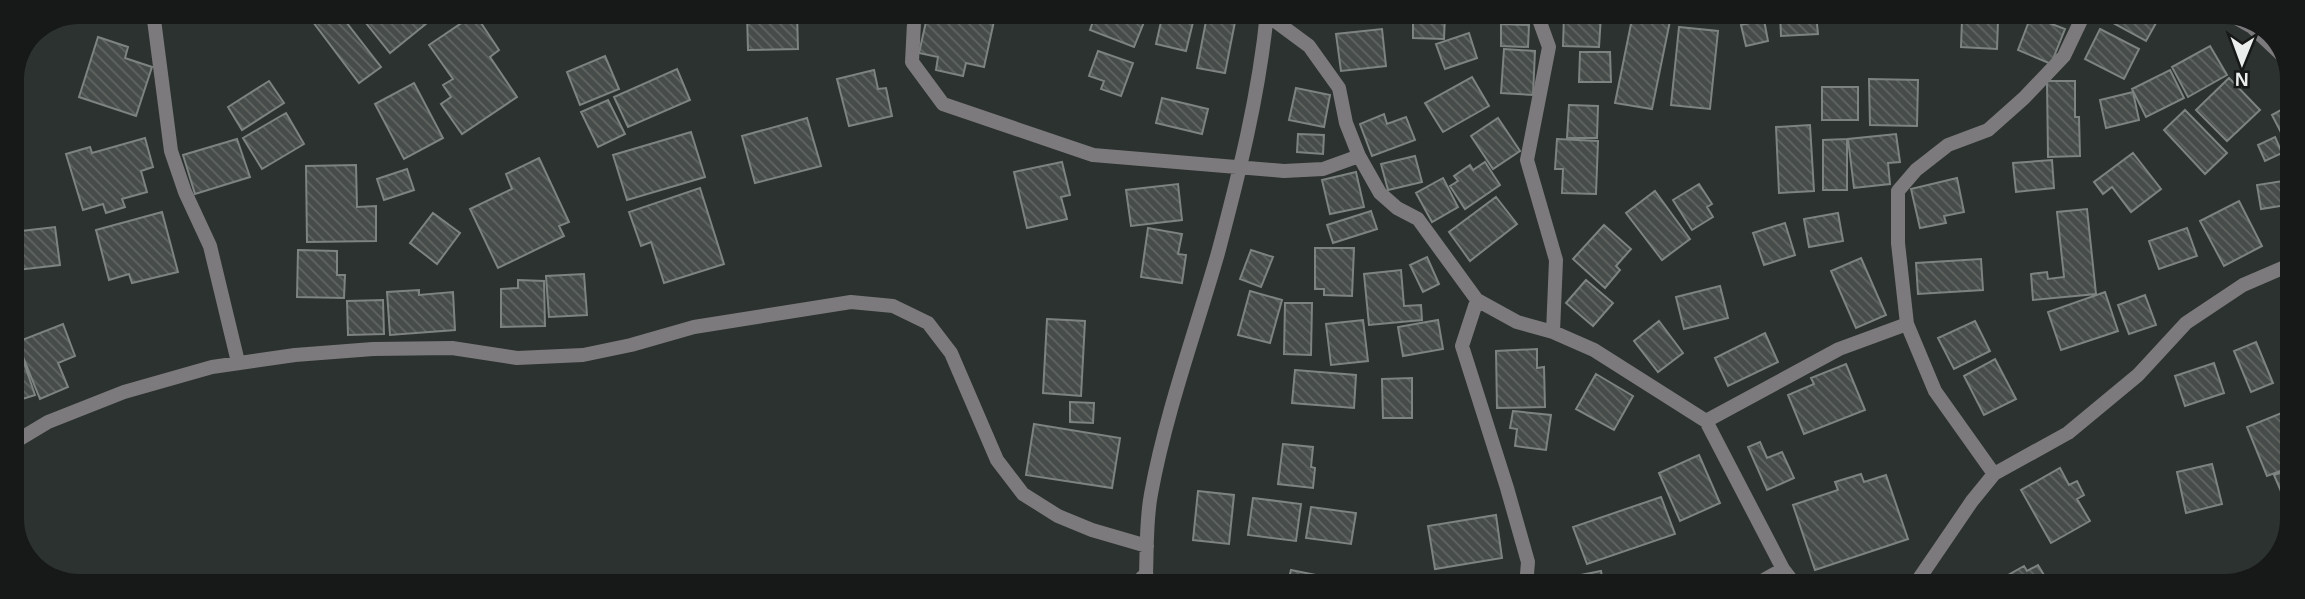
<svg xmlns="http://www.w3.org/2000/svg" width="2305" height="599" viewBox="0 0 2305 599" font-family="Arial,sans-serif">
<defs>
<pattern id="building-back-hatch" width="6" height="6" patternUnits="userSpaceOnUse" patternTransform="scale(1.75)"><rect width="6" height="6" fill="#464c49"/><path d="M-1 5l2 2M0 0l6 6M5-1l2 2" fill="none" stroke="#616663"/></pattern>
</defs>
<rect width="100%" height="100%" fill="#2c322f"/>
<path fill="url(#building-back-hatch)" stroke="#7c8380" stroke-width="2" d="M326 12 339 13 381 67 359 83 313 22Z
M358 13H426L432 19 390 53Z
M747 13H797L798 49 748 50Z
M928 13H976L975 18 994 21 984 67 966 63 963 76 936 70 938 57 919 53Z
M1096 13H1137L1146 17 1134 47 1090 30Z
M1163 13 1195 14 1186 51 1156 44Z
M475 14 499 50 490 57 517 97 462 134 441 104 451 97 443 85 453 79 429 45Z
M1413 14H1445L1444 39 1413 38Z
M1564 14 1601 15 1599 47 1563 46Z
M1633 14 1671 16 1652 109 1615 103Z
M1780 14H1816L1818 34 1781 36Z
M2104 14H2161L2146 41 2102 17Z
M1207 16 1235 22 1225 73 1197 68Z
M2031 16 2065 29 2051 64 2018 50Z
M1764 20 1768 41 1746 46 1741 25Z
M1962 20 1998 21 1997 49 1961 47Z
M1501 24 1529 25 1528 47 1501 46Z
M1679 27 1718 31 1710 109 1671 105Z
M1382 29 1386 66 1341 71 1336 34Z
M2100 29 2139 49 2124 79 2085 59Z
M1469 33 1477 58 1445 69 1436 44Z
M98 37 128 47 125 58 152 67 136 116 79 97Z
M2210 46 2227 75 2188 97 2172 67Z
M1504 49 1535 51 1533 95 1501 93Z
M1098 51 1133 63 1121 96 1101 89 1104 81 1089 76Z
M1580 52H1610L1611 82H1579Z
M605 56 619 89 580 105 567 72Z
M677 69 690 100 628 127 614 97Z
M874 70 878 89 886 88 892 116 849 126 837 79Z
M2170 70 2184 98 2146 117 2132 89Z
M1472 77 1489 106 1443 132 1425 103Z
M2229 78 2260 110 2227 141 2196 110Z
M1869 79 1918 80 1917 126 1870 125Z
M269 81 284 103 242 130 228 107Z
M2047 81H2075V117H2079L2080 156 2048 157Z
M414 83 443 138 404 159 375 104Z
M1822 87H1858V120H1822Z
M1296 88 1330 95 1324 127 1289 120Z
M2133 92 2139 120 2106 128 2100 100Z
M1162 98 1208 109 1202 134 1156 123Z
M608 100 625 134 598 147 581 112Z
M2292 104V149L2290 150 2272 115Z
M1569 105 1598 106 1597 138H1567Z
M2185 110 2227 153 2205 174 2164 130Z
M286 113 304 144 262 169 243 138Z
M1384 114 1387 124 1406 117 1415 140 1372 156 1360 124Z
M807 118 821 166 755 183 742 136Z
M1498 118 1520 151 1493 169 1471 136Z
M1810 125 1814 191 1779 193 1776 127Z
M691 132 705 177 627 200 613 155Z
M1298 134 1324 135 1323 154 1297 152Z
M1896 134 1900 162 1888 163 1890 184 1854 188 1848 139Z
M2275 137 2282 153 2265 161 2258 145Z
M145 138 153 167 141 171 147 192 122 199 125 207 106 213 103 204 83 210 66 154 90 147 92 153Z
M237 139 250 177 195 194 183 155Z
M1557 139 1598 141 1596 194 1562 193 1563 169H1555Z
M1847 139V190H1823V140Z
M2133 153 2161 189 2131 212 2112 187 2103 194 2094 182Z
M1415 156 1422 182 1388 190 1381 164Z
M539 158 569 222 559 226 564 236 498 268 470 209 512 189 506 174Z
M2052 160 2054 188 2016 192 2013 163Z
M1062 162 1070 195 1061 197 1067 219 1027 228 1014 172Z
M1485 162 1500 185 1465 209 1450 186 1458 181 1454 176 1470 165 1473 170Z
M356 165 357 207 376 206V241L307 242 306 166Z
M407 169 414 190 384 200 377 179Z
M1356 172 1364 207 1330 214 1322 180Z
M1443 178 1458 207 1432 222 1416 193Z
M1957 178 1964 212 1944 216 1946 223 1920 228 1911 189Z
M2289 180 2292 204 2261 209 2257 185Z
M1178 184 1182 220 1131 226 1126 190Z
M1699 184 1712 204 1707 207 1713 217 1692 230 1673 200Z
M700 188 724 264 664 283 651 242 641 246 629 212Z
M1655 191 1690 239 1662 260 1626 213Z
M1496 197 1517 224 1470 261 1449 232Z
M2239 201 2262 246 2224 266 2200 221Z
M2087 209 2096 294 2033 300 2031 274 2047 272 2048 279 2064 277 2057 212Z
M1371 211 1377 229 1333 243 1327 225Z
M162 212 178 272 132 283 129 274 109 280 96 230Z
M433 213 460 233 437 264 410 243Z
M1838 213 1843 241 1809 247 1804 219Z
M1785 223 1795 255 1764 265 1753 233Z
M1604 225 1631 249 1616 266 1620 270 1605 288 1573 259Z
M55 227 60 265 17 270 13 232Z
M1148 228 1182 234 1178 254 1186 255 1182 283 1141 277Z
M2187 228 2197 256 2159 269 2149 241Z
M1315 248H1354L1352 296 1324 295V289H1315Z
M298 250 337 251V275H345L344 298 297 297Z
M1251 250 1273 257 1261 287 1240 279Z
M1427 257 1439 284 1423 292 1410 265Z
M1861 258 1886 315 1856 328 1831 271Z
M1981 259 1983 290 1918 294 1916 263Z
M1401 270 1404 306 1421 305 1422 320 1369 325 1364 274Z
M584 274 587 315 549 317 546 276Z
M518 280 544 281 545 326 501 327V289L518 288Z
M1586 280 1613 303 1593 326 1566 303Z
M1720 286 1728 318 1684 329 1676 297Z
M419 290V295L453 292 455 330 390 335 387 292Z
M1250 291 1282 300 1270 343 1238 335Z
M2105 292 2118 331 2061 350 2048 312Z
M2145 295 2156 325 2129 334 2118 305Z
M383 300 384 334 348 335 347 301Z
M1285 303H1312L1311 355 1284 354Z
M1047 319 1085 321 1081 396 1043 393Z
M1363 320 1368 361 1331 365 1326 324Z
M1438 320 1443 349 1403 356 1398 327Z
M1659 321 1683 353 1658 372 1634 341Z
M1975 321 1990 351 1954 369 1938 338Z
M63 324 75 356 58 363 68 387 40 399 17 342Z
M1765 333 1778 362 1728 386 1715 358Z
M17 342 35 395 13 402V343Z
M2256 342 2273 383 2251 392 2234 351Z
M1537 349V368L1544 367 1545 407 1497 408 1496 351Z
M1995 359 2016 399 1984 415 1964 376Z
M2214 363 2224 393 2185 406 2175 376Z
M1846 364 1865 410 1804 434 1788 395 1814 384 1811 378Z
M1295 370 1356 375 1354 408 1292 403Z
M1596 374 1633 396 1614 430 1576 409Z
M1412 378V418H1383L1382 379Z
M1070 402 1094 403 1093 423 1070 422Z
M1513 411 1551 415 1546 450 1515 446 1517 429 1510 428Z
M2284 412 2291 429V467L2267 476 2247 427Z
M1034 424 1120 438 1112 488 1026 475Z
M1760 442 1767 458 1782 452 1794 478 1767 490 1748 447Z
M1283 444 1313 447 1311 467 1315 468 1313 488 1278 484Z
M1699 455 1720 503 1680 521 1659 473Z
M2212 464 2222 504 2186 513 2177 472Z
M2060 468 2069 485 2077 481 2084 495 2077 499 2090 521 2051 543 2021 490Z
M2291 469V511L2290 512 2274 475Z
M1861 474 1864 482 1886 475 1908 539 1815 570 1793 505 1838 490 1835 482Z
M1198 491 1234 495 1229 544 1193 540Z
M1661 497 1675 534 1587 564 1573 527Z
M1253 498 1301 504 1296 541 1248 535Z
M1311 507 1356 513 1351 544 1306 538Z
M1496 515 1502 558 1435 569 1428 526Z
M2038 565 2051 587H2007L2003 578 2024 566 2027 571Z
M1291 570 1331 578 1329 586H1287Z
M1601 571 1604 586H1551L1550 581Z"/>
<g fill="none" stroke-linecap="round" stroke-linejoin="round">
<path stroke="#7c7a7c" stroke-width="14" d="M153 12 171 151 185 192 210 246 238 362
M910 13 914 23 912 62 943 104 1093 155 1284 171 1323 169 1359 156
M1537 14 1549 47 1527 160 1556 260 1553 332
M2229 14 2252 27 2286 59
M1267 15 1309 46 1339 88 1346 123 1359 156 1380 193 1397 208 1418 219 1477 300 1517 322 1553 332 1594 350 1706 421 1783 569 1796 586
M1477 300 1462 346 1507 488 1528 562 1526 586
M1706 421 1839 349 1907 324
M13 443 48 422 124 392 212 367 295 355 373 349 452 348 517 358 583 355 631 345 694 327 851 302 893 306 928 323 951 353 997 460 1023 494 1058 516 1092 530 1147 546
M1994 474 1935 391 1907 324 1898 243V191L1916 170 1948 145 1988 130 2024 98 2064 56 2084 14
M1133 586 1146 574
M1150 586 1146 574C1147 548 1146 520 1151 494 1166 412 1195 333 1218 253 1239 174 1259 95 1267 13
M1753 586 1783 569
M1914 586 1972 501 1994 474 2068 433 2138 375 2186 323 2243 285 2292 264"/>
</g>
<path d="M0 0H2305V599H0ZM79 24H2225A55 55 0 0 1 2280 79V519A55 55 0 0 1 2225 574H79A55 55 0 0 1 24 519V79A55 55 0 0 1 79 24Z" fill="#161917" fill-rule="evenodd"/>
<g transform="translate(2242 63) rotate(181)" stroke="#161917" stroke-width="5" paint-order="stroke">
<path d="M0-5L12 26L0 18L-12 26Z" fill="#eaeeec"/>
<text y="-10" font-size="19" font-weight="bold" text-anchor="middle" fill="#eaeeec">N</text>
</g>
</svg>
